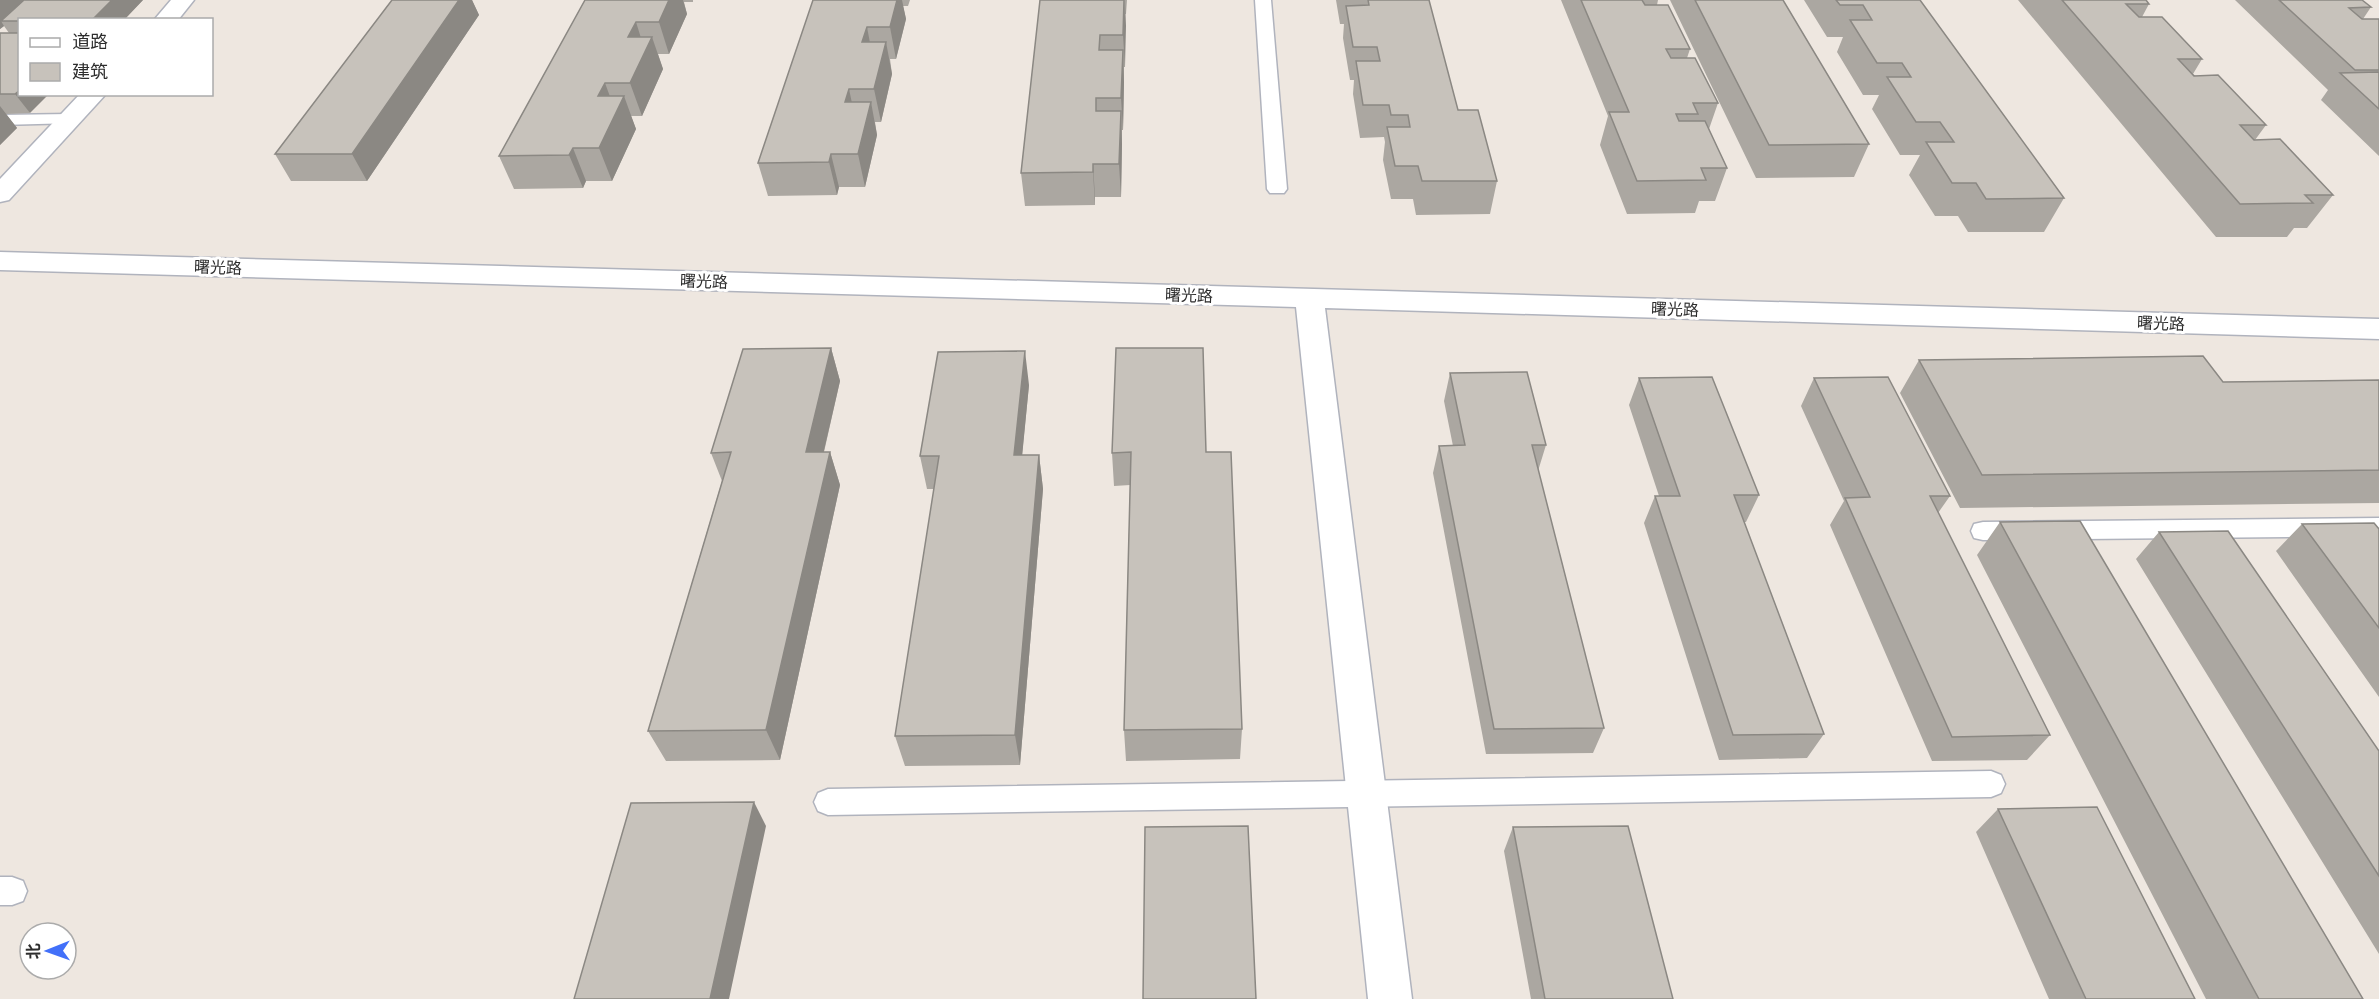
<svg xmlns="http://www.w3.org/2000/svg" width="2379" height="999" viewBox="0 0 2379 999" font-family="'PT Sans Narrow','Noto Sans SC',sans-serif">
<rect width="100%" height="100%" fill="#eee7e0"/>
<g fill="none" stroke-linecap="round" stroke-linejoin="round">
<g stroke="#b0b3bd" stroke-width="3">
<path id="lane" d="M1255 0H1271L1287 189 1284 193H1270L1267 189Z
M70 114 76 115 79 119 76 123 0 125V115Z
M2379 518V536L1983 540 1974 538 1971 531 1974 524 1983 522Z
M1991 771 2001 775 2005 784 2001 793 1991 797 828 815 818 811 814 802 818 793 828 789Z
M0 877H12L23 881 27 891 23 901 12 905H0Z"/>
</g>
<g stroke="#b0b3bd" stroke-width="3">
<path id="secondary" d="M171 0H194L178 20H154Z
M80 94H106L9 200 0 202V179Z
M0 252 2379 319V339L1325 308 1412 999H1368L1296 307 0 270Z"/>
</g>
<use href="#lane" fill="#fff" fill-rule="evenodd"/>
<use href="#secondary" fill="#fff" fill-rule="evenodd"/>
</g>
<path fill="#aba7a1" d="M0 0H143L124 20H20V94L30 113 6 114 17 128 0 145V33H9L4 26 0 29Z
M392 0H472L479 15 367 181H291L275 154Z
M585 0H693V2H684L687 14 669 54H658L663 69 642 116H631L636 129 612 181H586L583 188 514 189 499 156Z
M813 0H910L908 6H903L906 19 896 59H890L892 74 881 122H875L877 135 865 187H839L837 195 768 196 758 163Z
M1040 0H1127L1126 14H1125V67H1124V82L1123 130H1122V144L1121 197H1095V205L1025 206 1021 173Z
M1336 0H1429L1458 110 1497 181 1490 214 1416 215 1413 199H1391L1383 160 1385 142 1384 137 1360 138 1353 94 1354 80H1350L1343 38 1344 24H1340Z
M1561 0H1658L1657 5 1690 49 1687 58 1718 103 1709 129 1727 168 1715 201H1699L1695 213 1627 214 1600 145 1608 116Z
M1670 0H1783L1869 144 1854 177 1756 178Z
M1804 0H1920L2064 198 2044 232H1968L1958 216H1935L1909 175 1920 155H1900L1872 109 1879 95H1863L1837 52 1843 37H1827Z
M2018 0H2146L2149 4 2142 17 2202 59 2193 74 2266 125 2255 140 2333 195 2307 228H2294L2287 237H2216Z
M2235 0H2362L2371 7 2363 19H2379V156L2321 100 2328 90Z
M831 348 840 381 824 452H830L840 485 780 760 666 761 648 731 722 481 711 453Z
M1919 360 2223 382 2379 380V503L1960 508 1900 393Z
M1450 373 1546 445 1538 471 1604 728 1593 753 1486 754 1433 473 1439 446H1453L1444 401Z
M1639 378 1759 495 1746 522H1744L1824 734 1807 758 1719 760 1644 523 1655 496H1659L1629 405Z
M1814 378 1950 496 1938 513 2050 735 2027 760 1932 761 1830 525 1844 501 1801 406Z
M1029 385 1022 455H1039L1043 489 1020 765 905 766 895 736 934 489H927L920 456Z
M1206 452 1242 729 1240 759 1126 761 1124 730 1130 485 1114 486 1112 453Z
M2000 522 2363 999H2206L1977 555Z
M2302 524 2379 529V697L2276 551Z
M2159 532 2379 751V954L2136 559Z
M1998 809 2195 999H2049L1976 832Z
M1513 827 1673 999H1531L1504 851Z"/>
<path fill="#8b8883" d="M0 0H32L1 21 4 26 0 29Z
M112 0H143L124 20H92Z
M459 0H472L479 15 367 181 352 154Z
M661 0H683L687 14 669 54 659 22Z
M897 0H902L906 19 896 59 890 27Z
M1125 0 1126 26 1125 67 1123 35Z
M636 22 645 51 652 37 663 69 642 116 630 83 628 37Z
M867 27 873 59 862 42Z
M886 42 892 74 881 122 874 89Z
M1123 50 1124 82 1123 130 1121 98Z
M605 83 616 113 624 96 636 129 612 181 599 148 598 96Z
M849 89 856 122 845 102Z
M20 90V94H49L30 113 15 94Z
M871 102 877 135 865 187 858 154Z
M0 106 17 128 0 145Z
M1121 111 1122 144 1121 197 1119 164Z
M573 148 586 181 583 188 569 155Z
M831 154 839 187 837 195 829 162Z
M1093 164 1095 197V205L1093 172Z
M831 348 840 381 816 485 806 452Z
M1025 351 1029 385 1019 488 1014 455Z
M830 452 840 485 780 760 766 730Z
M1039 455 1043 489 1020 765 1015 735Z
M754 802 766 826 729 999H710Z"/>
<path fill="#c7c2bb" stroke="#8b8883" stroke-width="1.5" d="M24 0H112L92 20H20V21H1Z
M392 0H459L352 154H275Z
M585 0H669L659 22H636L628 37H652L630 83H605L598 96H624L599 148H573L569 155 499 156Z
M813 0H897L890 27H867L862 42H886L874 89H849L845 102H871L858 154H831L829 162 758 163Z
M1040 0H1124L1123 35H1100L1099 50H1123L1121 98H1096V111H1121L1119 164H1093V172L1021 173Z
M1368 0H1429L1458 110H1478L1497 181H1422L1418 166H1395L1387 127H1410L1408 115H1391L1389 105H1363L1356 61H1380L1377 47H1353L1346 6 1369 5Z
M1581 0H1642L1645 5H1668L1690 49H1666L1671 58H1695L1718 103H1693L1698 114H1676L1679 121H1705L1727 168H1701L1706 180 1637 181 1609 112H1629Z
M1695 0H1783L1869 144 1769 145Z
M1836 0H1920L2064 198 1986 199 1976 183H1952L1926 142H1954L1940 122H1916L1887 77H1911L1902 63H1877L1850 20H1872L1863 5H1840Z
M2062 0H2146L2149 4H2126L2139 17H2162L2202 59H2178L2194 76 2218 75 2266 125H2240L2254 140 2280 139 2333 195H2305L2313 203 2240 204Z
M2279 0H2362L2371 7 2349 8 2362 19H2379V70H2355Z
M0 33H20V90L15 94H0Z
M2379 72V109L2340 73Z
M831 348 806 452H830L766 730 648 731 731 452 711 453 743 349Z
M1116 348H1203L1206 452H1231L1242 729 1124 730 1131 452 1112 453Z
M1025 351 1014 455H1039L1015 735 895 736 939 456H920L938 352Z
M2203 356 2223 382 2379 380V470L1982 475 1919 360Z
M1527 372 1546 445H1532L1604 728 1494 729 1439 446 1465 445 1450 373Z
M1712 377 1759 495H1734L1824 734 1733 735 1655 496H1680L1639 378Z
M1888 377 1950 496H1930L2050 735 1952 737 1845 498 1870 497 1814 378Z
M2080 521 2363 999H2259L2000 522Z
M2374 523 2379 529V628L2302 524Z
M2228 531 2379 751V876L2159 532Z
M754 802 710 999H574L631 803Z
M2097 807 2195 999H2086L1998 809Z
M1248 826 1256 999H1143L1145 827Z
M1628 826 1673 999H1545L1513 827Z"/>
<g text-anchor="middle" stroke-width="6" stroke-linejoin="round" paint-order="stroke">
<g font-size="16" fill="#2d2d2d" stroke="#fff">
<text transform="translate(218 267) rotate(2)" y="6">曙光路</text>
<text transform="translate(704 281) rotate(2)" y="6">曙光路</text>
<text transform="translate(1189 295) rotate(2)" y="6">曙光路</text>
<text transform="translate(1675 309) rotate(2)" y="6">曙光路</text>
<text transform="translate(2161 323) rotate(2)" y="6">曙光路</text>
</g>
</g>
<rect x="18" y="18" width="195" height="78" fill="#ffffff" stroke="#ababab" stroke-width="1.5"/>
<rect x="30" y="38" width="30" height="9" fill="#ffffff" stroke="#ababab" stroke-width="1.5"/>
<text x="72" y="48" font-size="18" fill="#2d2d2d">道路</text>
<rect x="30" y="63" width="30" height="18" fill="#c7c2bb" stroke="#ababab" stroke-width="1.5"/>
<text x="72" y="78" font-size="18" fill="#2d2d2d">建筑</text>
<g transform="translate(48 951) rotate(269)"><circle r="28" fill="#ffffff" stroke="#ababab" stroke-width="1.5"/>
<path d="M0-4.5L10 22L0 15L-10 22Z" fill="#4270f9"/>
<text y="-9" font-size="16" font-weight="bold" text-anchor="middle" fill="#2d2d2d">北</text>
</g>
</svg>
